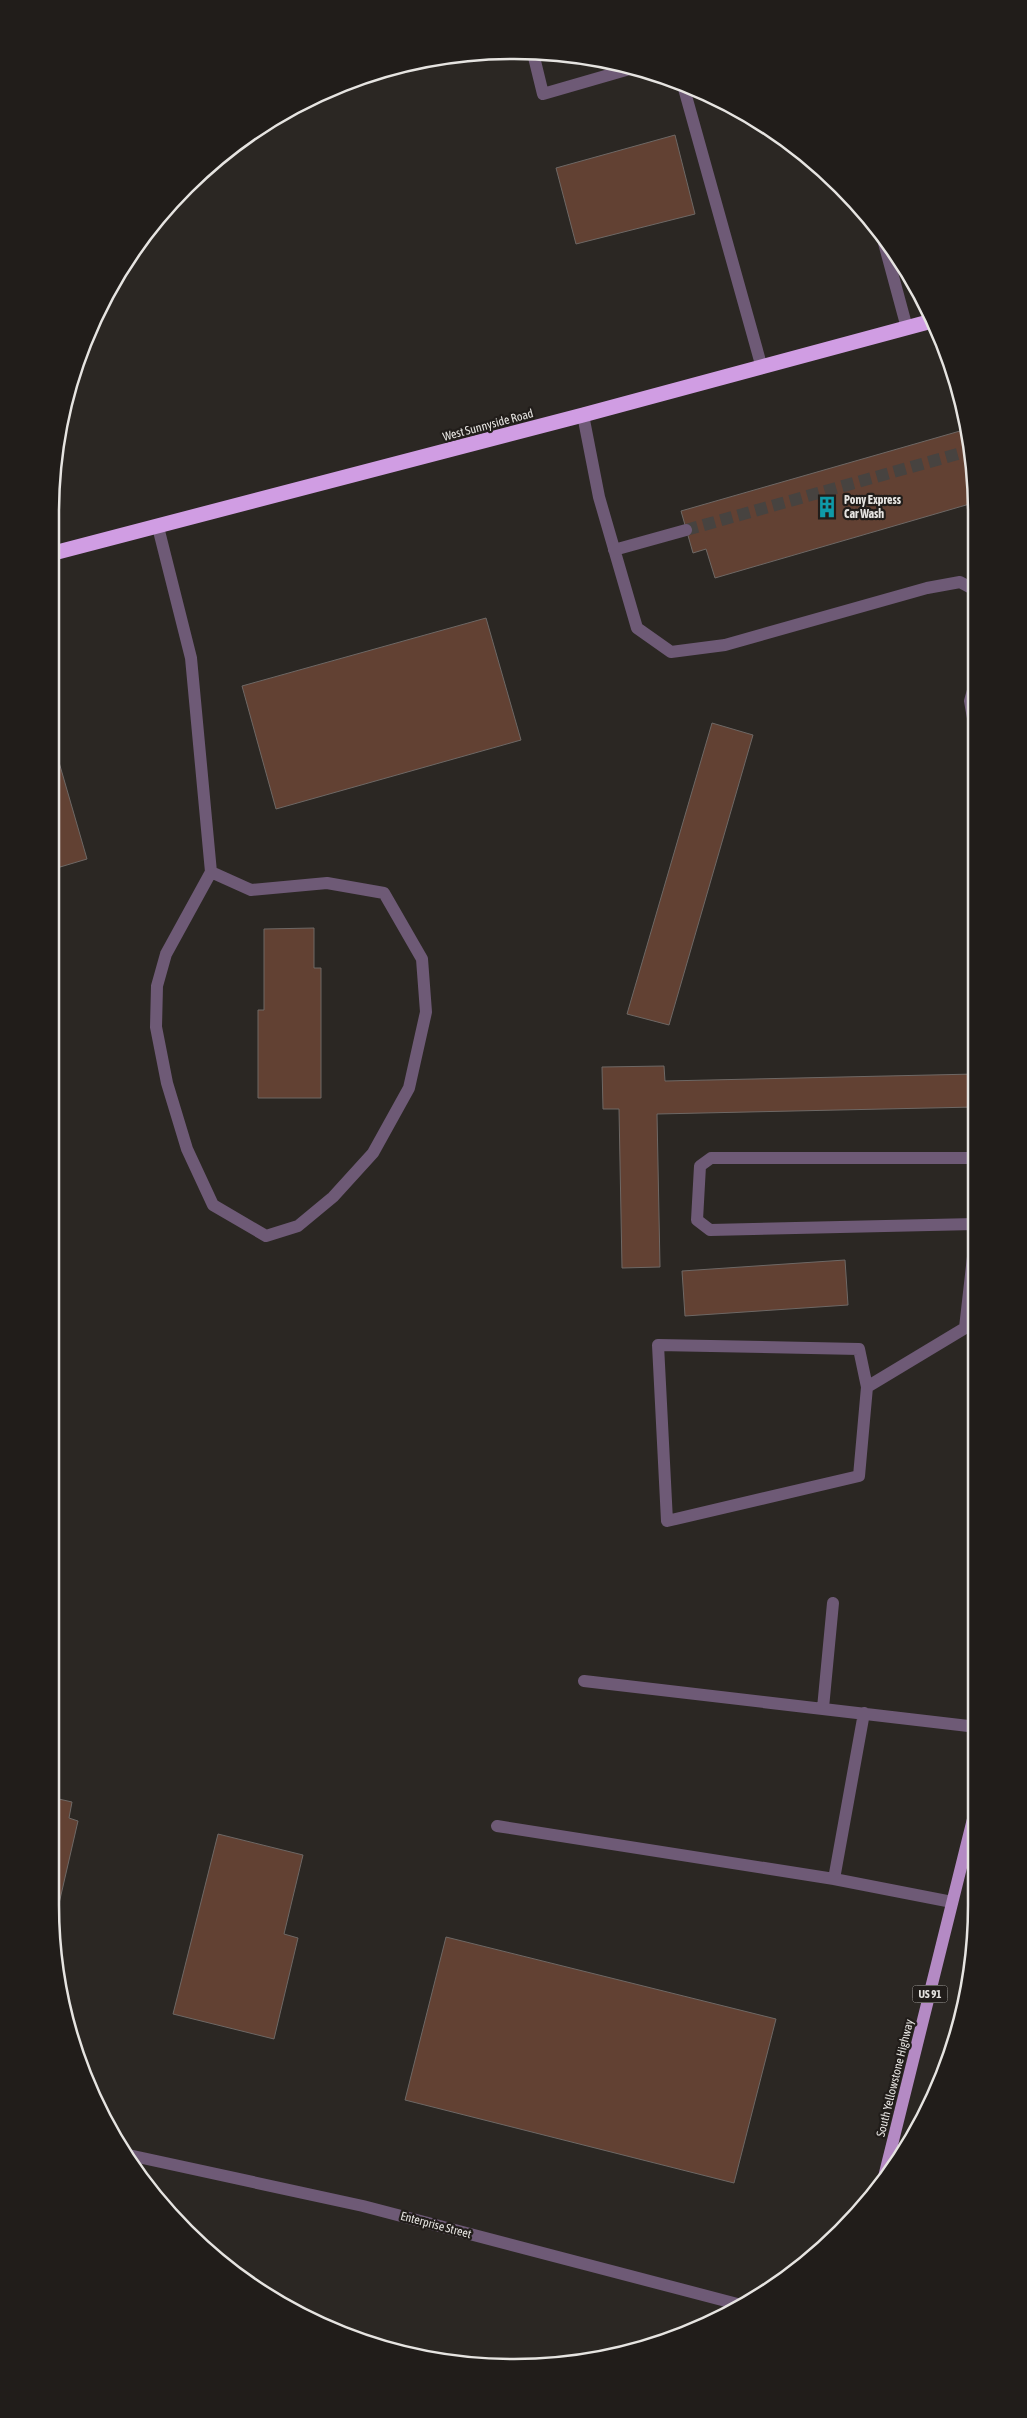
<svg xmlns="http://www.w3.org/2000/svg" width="1027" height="2418" viewBox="0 0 1027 2418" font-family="'Asap Condensed',sans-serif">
<rect width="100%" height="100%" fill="#2b2723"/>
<path fill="#624133" stroke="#6e6865" d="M675 135 695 214 576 244 556 168Z
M967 429 973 453V503L715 578 706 549 693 553 681 511Z
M486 618 521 740 276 809 242 686Z
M712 723 753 735 669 1025 627 1014Z
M52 738 87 859 50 870V739Z
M314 928V968H321V1098H258V1010H264V929Z
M664 1066 665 1081 975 1074V1107L657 1114 660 1267 622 1268 619 1109H603L602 1067Z
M845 1260 848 1305 685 1316 682 1271Z
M50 1797 72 1802 69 1818 78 1821 55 1921 53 1920 50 1905Z
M218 1834 303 1855 284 1934 298 1938 274 2039 173 2014Z
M446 1937 776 2019 734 2183 405 2100Z"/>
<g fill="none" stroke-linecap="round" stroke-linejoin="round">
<path stroke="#474340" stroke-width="12" stroke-dasharray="12 6" stroke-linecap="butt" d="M686 530 972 450"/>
<path stroke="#6e5a76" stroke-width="12" d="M533 53 543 94 633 68
M683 85 762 368
M884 243 907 328
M583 415 599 497 637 628 671 652 725 645 927 588 960 582 973 589
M158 527 191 658 211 872 166 954 157 986 156 1027 167 1083 187 1149 213 1205 266 1236 298 1226 333 1197 373 1153 409 1088 426 1012 422 959 384 893 327 883 251 890 211 872
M614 550 686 530
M974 687 970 701 974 724
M975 1158H711L700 1166 697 1220 710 1230 975 1224
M658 1345 859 1349 867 1387 859 1476 667 1521Z
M867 1387 965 1328 975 1239
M584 1681 977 1727
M823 1708 833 1603
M497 1826 834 1879 952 1902
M834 1879 864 1713
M124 2154 363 2206 745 2306"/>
<path stroke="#b48ac4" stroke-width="12" d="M882 2185 977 1803"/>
<path stroke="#d09de3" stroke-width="15" d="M50 554 583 415 932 321"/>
</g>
<defs>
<g id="building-bare" transform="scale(1.725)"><path d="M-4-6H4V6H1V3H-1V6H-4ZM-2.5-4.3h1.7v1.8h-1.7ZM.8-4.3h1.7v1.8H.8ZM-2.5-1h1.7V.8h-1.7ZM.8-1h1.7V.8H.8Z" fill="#0f9aa8" stroke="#211d1a" stroke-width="2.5" paint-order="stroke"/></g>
</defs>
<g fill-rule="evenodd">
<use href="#building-bare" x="827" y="507"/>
</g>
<g text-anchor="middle" stroke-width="4.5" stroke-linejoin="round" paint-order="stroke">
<rect fill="#211d1a" stroke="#aba8a5" stroke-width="1" x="912.5" y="1985.5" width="35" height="17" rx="4"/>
<g font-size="11" font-weight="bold" fill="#e6e4e1">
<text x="930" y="1998">US 91</text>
</g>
<g font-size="12" fill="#e6e4e1" stroke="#211d1a">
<text transform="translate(488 425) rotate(-15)" y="4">West Sunnyside Road</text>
<text transform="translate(895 2078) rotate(-76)" y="4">South Yellowstone Highway</text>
<text transform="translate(436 2225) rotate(15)" y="4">Enterprise Street</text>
</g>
<g font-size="12" font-weight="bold" fill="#e6e4e1" stroke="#211d1a" text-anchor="start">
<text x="844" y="504">Pony Express<tspan x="844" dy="14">Car Wash</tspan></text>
</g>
</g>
<path d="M0 0H1027V2418H0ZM513 59H514A454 454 0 0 1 968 513V1905A454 454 0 0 1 514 2359H513A454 454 0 0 1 59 1905V513A454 454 0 0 1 513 59Z" fill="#211d1a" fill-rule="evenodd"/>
<path fill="none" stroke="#e6e4e1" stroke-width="2.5" d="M513 59H514A454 454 0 0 1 968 513V1905A454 454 0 0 1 514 2359H513A454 454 0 0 1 59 1905V513A454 454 0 0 1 513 59Z"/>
</svg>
